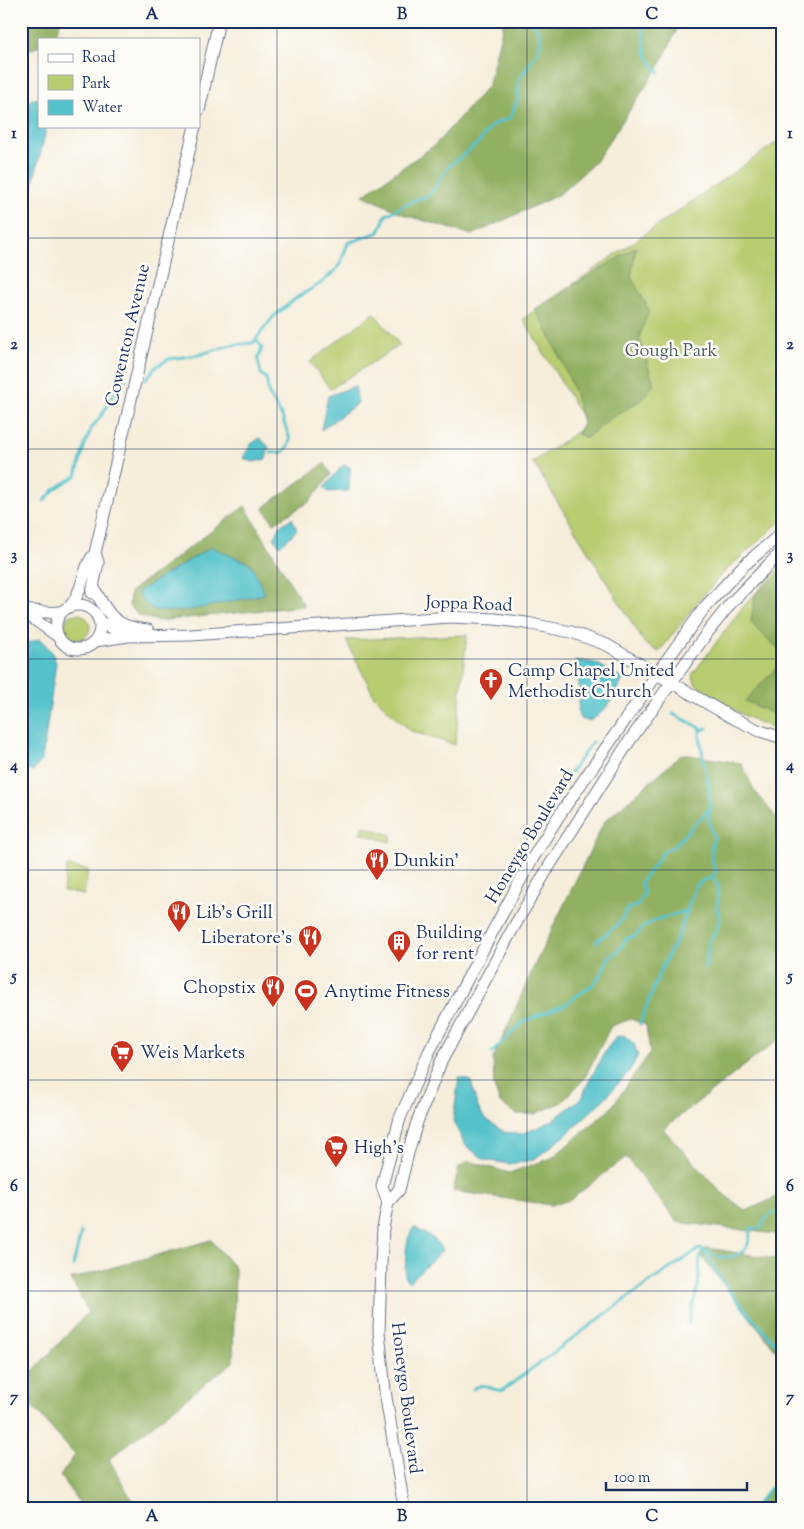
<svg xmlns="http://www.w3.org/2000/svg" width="804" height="1529" viewBox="0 0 804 1529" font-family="'Sorts Mill Goudy',serif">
<rect width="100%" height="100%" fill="#fdfcf7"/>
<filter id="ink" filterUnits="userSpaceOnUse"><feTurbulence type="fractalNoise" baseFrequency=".02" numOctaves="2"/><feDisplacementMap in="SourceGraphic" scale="10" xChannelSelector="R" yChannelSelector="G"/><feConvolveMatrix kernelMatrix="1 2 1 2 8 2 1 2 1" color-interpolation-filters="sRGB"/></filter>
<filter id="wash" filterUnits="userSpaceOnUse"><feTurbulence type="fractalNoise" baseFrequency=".0096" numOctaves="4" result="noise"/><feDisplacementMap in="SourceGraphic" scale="20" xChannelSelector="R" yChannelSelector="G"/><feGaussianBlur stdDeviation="1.12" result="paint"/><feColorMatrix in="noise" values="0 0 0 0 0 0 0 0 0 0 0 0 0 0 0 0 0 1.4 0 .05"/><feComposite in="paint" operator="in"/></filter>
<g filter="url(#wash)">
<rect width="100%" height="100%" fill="#f6edda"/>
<path fill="#b8cc70" stroke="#6a7e67" d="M783 138V519L723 573 700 599 659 652 645 644 533 462 587 425 523 319Z
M374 313 400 345 330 389 310 362Z
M783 563V731L776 730 745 716 728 706 696 685 692 675 742 608Z
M64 627a13 13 0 1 1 26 0a13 13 0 1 1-26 0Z
M467 635 455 745 411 731 396 718 374 696 346 640Z
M363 826 392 835 390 842 360 833Z
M67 866 88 870 84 895 63 891Z"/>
<path fill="#92b062" stroke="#567060" d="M21 21H61L54 38 39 39V46L32 49 21 45Z
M504 21H681L661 63 596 161 560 194 472 235 405 215 363 195 435 145 488 86Z
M636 247 631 277 649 310 639 337 654 384 641 400 611 418 586 438 577 433 583 423C574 382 555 345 535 309Z
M325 463 331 475 309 502 274 523 263 508Z
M245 506 304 606 157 621 138 615 129 606 130 592Z
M783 570V653L751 623 755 595Z
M783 661V718L745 701Z
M682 754 741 763 754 790 783 826V1036L663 1129 721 1192 746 1211 783 1194V1235L677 1222 626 1157 570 1200 551 1205 453 1191 459 1167 469 1161 509 1173 552 1158 611 1108 650 1053 646 1025 631 1019 611 1026 584 1079 562 1102 535 1114H516L500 1103 494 1087 493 1059 536 962 604 822Z
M211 1240 235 1268 233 1362 109 1459 134 1504 127 1508H83L60 1476 75 1455 21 1394V1384L88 1312 71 1279Z
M707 1248 783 1260V1359L700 1255Z
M783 1479V1508H751Z"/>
<path fill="#54c2cb" stroke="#387894" d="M39 98V126H47L30 196 21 199V127L30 100Z
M355 386 358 403 321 430 328 396Z
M260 438 269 447 266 459 253 462 243 458 251 444Z
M343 465 350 467 349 491 328 492 324 488Z
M292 518 297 530 280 546 274 538 281 525Z
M211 547 251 564 265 594C243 598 170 619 153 609 146 605 141 599 137 592Z
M40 639 52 652 56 663 42 760 33 771 21 769V645Z
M575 660 596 663 623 679C616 694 605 714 589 721L580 719 578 712 580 692Z
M624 1035 634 1044 638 1055 629 1072 603 1100 565 1136 533 1160 509 1164 485 1160 465 1145 453 1121 459 1077 471 1081 477 1106 485 1119 504 1132 521 1134 537 1128 553 1120 583 1097 586 1087 606 1050 616 1037Z
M414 1227 434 1239 443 1250 409 1282 405 1278C406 1262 404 1239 414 1227Z"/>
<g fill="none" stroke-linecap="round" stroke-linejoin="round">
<path stroke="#54c2cb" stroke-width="3" d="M637 21 643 29C644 47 645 58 659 72
M256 339 262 348 258 359 261 374 266 378 269 394 282 417 290 439 288 447 283 452 271 453
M145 380 157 366 169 359 198 355 231 345 253 343 274 316 299 296 320 284 335 271 340 264 348 243 379 232 386 215 418 198H425L433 190 447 168 478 143 491 127 494 124 510 118 518 99 519 79 537 53 541 41 537 28 532 21
M44 501 55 489 76 476 85 444 91 429 103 413 120 383 123 379 126 380
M774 700 783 695
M673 714 703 729
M541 821 555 795 592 742
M596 942 618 924 629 908 637 906 644 893 641 882 657 861 663 852 673 847 708 810
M705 968 709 942 718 926 720 919 717 909 718 886 713 877 716 871C711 861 710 848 714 837 705 819 711 809 709 790 707 770 700 751 700 731L707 728
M640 1024 660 971 679 934 695 887 702 881 713 877
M492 1053 510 1034 525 1021 566 1004 591 986 600 976 609 957 619 950 627 938 636 936C645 919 670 916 687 911
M707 1253C721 1288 758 1323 783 1352
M73 1266 81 1233
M688 1324 698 1287 700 1256 704 1250
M473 1389C488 1380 490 1392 503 1390L634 1293 699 1249C704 1248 707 1252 713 1255 722 1259 740 1257 746 1248 750 1242 750 1234 751 1228L760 1229 764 1221 772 1213H783
M753 1508 783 1474"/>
</g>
</g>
<g filter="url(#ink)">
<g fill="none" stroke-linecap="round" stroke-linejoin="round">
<g stroke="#687289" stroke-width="13">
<path id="secondary" d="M199 110 219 21
M93 586C107 614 115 628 148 630
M92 593 98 562 95 553
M56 627a22 22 0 1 1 44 0a22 22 0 1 1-44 0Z
M71 605C84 590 82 568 95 553L195 126
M21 610 56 635
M25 611C37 610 48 614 61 612
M100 622 127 635
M95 641 128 636 191 635 450 617 495 619 526 623 571 632 607 645 729 716 760 731 783 738
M388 1202 399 1190 408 1153 417 1122 441 1062 511 932 548 868 628 743 707 633 731 603 783 550
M404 1508 385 1391 379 1332 381 1264 383 1228 388 1202 382 1186 400 1118 429 1052 488 940 531 861 558 817 666 661 705 607 742 567 783 532"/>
</g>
<use href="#secondary" stroke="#fff" stroke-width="11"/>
</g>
</g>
<path fill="none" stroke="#1b2f5e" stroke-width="1" stroke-opacity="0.55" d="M277 21V1508M527 21V1508M21 238H783M21 449H783M21 659H783M21 870H783M21 1080H783M21 1291H783"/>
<defs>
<g id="church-pin" transform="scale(1.25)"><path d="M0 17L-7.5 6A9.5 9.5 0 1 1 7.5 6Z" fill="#c8321e" stroke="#fdfcf7"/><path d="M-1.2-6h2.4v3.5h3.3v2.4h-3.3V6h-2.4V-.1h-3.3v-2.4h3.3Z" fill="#fff"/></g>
<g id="restaurant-pin" transform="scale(1.25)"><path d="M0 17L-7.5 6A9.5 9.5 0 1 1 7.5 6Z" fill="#c8321e" stroke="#fdfcf7"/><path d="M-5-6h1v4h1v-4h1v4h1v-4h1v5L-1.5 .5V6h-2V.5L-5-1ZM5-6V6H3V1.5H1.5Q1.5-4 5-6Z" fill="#fff"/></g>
<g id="building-pin" transform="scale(1.25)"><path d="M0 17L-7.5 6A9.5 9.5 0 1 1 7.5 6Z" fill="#c8321e" stroke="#fdfcf7"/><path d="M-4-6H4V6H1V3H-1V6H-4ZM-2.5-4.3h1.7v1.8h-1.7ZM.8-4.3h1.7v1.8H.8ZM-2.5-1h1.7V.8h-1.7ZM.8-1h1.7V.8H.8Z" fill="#fff"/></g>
<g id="stadium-pin" transform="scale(1.25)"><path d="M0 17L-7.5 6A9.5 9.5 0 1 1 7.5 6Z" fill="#c8321e" stroke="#fdfcf7"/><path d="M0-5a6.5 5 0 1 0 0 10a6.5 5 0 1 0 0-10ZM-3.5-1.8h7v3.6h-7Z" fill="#fff"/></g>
<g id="supermarket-pin" transform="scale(1.25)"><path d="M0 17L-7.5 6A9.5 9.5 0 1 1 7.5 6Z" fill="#c8321e" stroke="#fdfcf7"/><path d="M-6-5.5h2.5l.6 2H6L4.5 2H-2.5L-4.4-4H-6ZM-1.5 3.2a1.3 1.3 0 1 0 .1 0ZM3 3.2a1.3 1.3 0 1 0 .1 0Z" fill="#fff"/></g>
</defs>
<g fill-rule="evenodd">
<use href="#church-pin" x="491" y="680"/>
<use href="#restaurant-pin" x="377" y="860"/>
<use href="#restaurant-pin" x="179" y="912"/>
<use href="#restaurant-pin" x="310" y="937"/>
<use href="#building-pin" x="399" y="942"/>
<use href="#restaurant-pin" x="273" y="987"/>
<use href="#stadium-pin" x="306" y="991"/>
<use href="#supermarket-pin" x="122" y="1052"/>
<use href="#supermarket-pin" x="336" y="1147"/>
</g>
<g text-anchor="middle" stroke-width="5" stroke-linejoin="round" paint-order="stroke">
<g font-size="18" fill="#1b2f5e" stroke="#fdfcf7">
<text transform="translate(127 335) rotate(-77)" y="6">Cowenton Avenue</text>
<text transform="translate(469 603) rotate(2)" y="6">Joppa Road</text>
<text transform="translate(529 836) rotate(-59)" y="6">Honeygo Boulevard</text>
<text transform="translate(407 1398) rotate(83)" y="6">Honeygo Boulevard</text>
</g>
<g font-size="18" fill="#4a5e63" stroke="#fdfcf7">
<text x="671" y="356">Gough Park</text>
</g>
<g font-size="18" fill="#1b2f5e" stroke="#fdfcf7" text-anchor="start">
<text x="508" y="676">Camp Chapel United<tspan x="508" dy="21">Methodist Church</tspan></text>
<text x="394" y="866">Dunkin'</text>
<text x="196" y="918">Lib's Grill</text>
<text x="416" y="938">Building<tspan x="416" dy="21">for rent</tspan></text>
<text x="292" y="943" text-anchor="end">Liberatore's</text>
<text x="256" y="993" text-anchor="end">Chopstix</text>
<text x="324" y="997">Anytime Fitness</text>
<text x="140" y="1058">Weis Markets</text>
<text x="354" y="1153">High's</text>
</g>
</g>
<rect width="804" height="1529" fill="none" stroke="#fdfcf7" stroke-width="55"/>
<rect x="38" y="38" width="162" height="90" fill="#fdfcf7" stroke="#a3aaba"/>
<rect x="48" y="54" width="25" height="8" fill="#ffffff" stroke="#a3aaba"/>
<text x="82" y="62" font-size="15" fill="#1b2f5e">Road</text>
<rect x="48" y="75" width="25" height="15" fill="#b8cc70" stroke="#a3aaba"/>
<text x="82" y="88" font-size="15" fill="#1b2f5e">Park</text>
<rect x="48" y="100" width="25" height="15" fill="#54c2cb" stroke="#a3aaba"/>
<text x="82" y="112" font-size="15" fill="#1b2f5e">Water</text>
<path d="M606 1482v8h141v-8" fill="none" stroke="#1b2f5e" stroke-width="2.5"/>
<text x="614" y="1482" font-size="15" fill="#1b2f5e" stroke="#fdfcf7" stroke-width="4" paint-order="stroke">100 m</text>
<rect x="28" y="28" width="748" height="1474" fill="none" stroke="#1b2f5e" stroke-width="2"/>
<g font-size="16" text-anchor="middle" font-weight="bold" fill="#1b2f5e">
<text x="152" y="19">A</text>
<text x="402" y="19">B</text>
<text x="652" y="19">C</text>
<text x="14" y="138">1</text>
<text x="790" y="138">1</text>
<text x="14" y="349">2</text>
<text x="790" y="349">2</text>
<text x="14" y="560">3</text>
<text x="790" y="560">3</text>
<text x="14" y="770">4</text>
<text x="790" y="770">4</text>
<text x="14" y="981">5</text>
<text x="790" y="981">5</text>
<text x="14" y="1191">6</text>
<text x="790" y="1191">6</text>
<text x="14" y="1402">7</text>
<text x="790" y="1402">7</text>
<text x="152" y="1521">A</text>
<text x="402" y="1521">B</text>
<text x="652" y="1521">C</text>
</g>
</svg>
